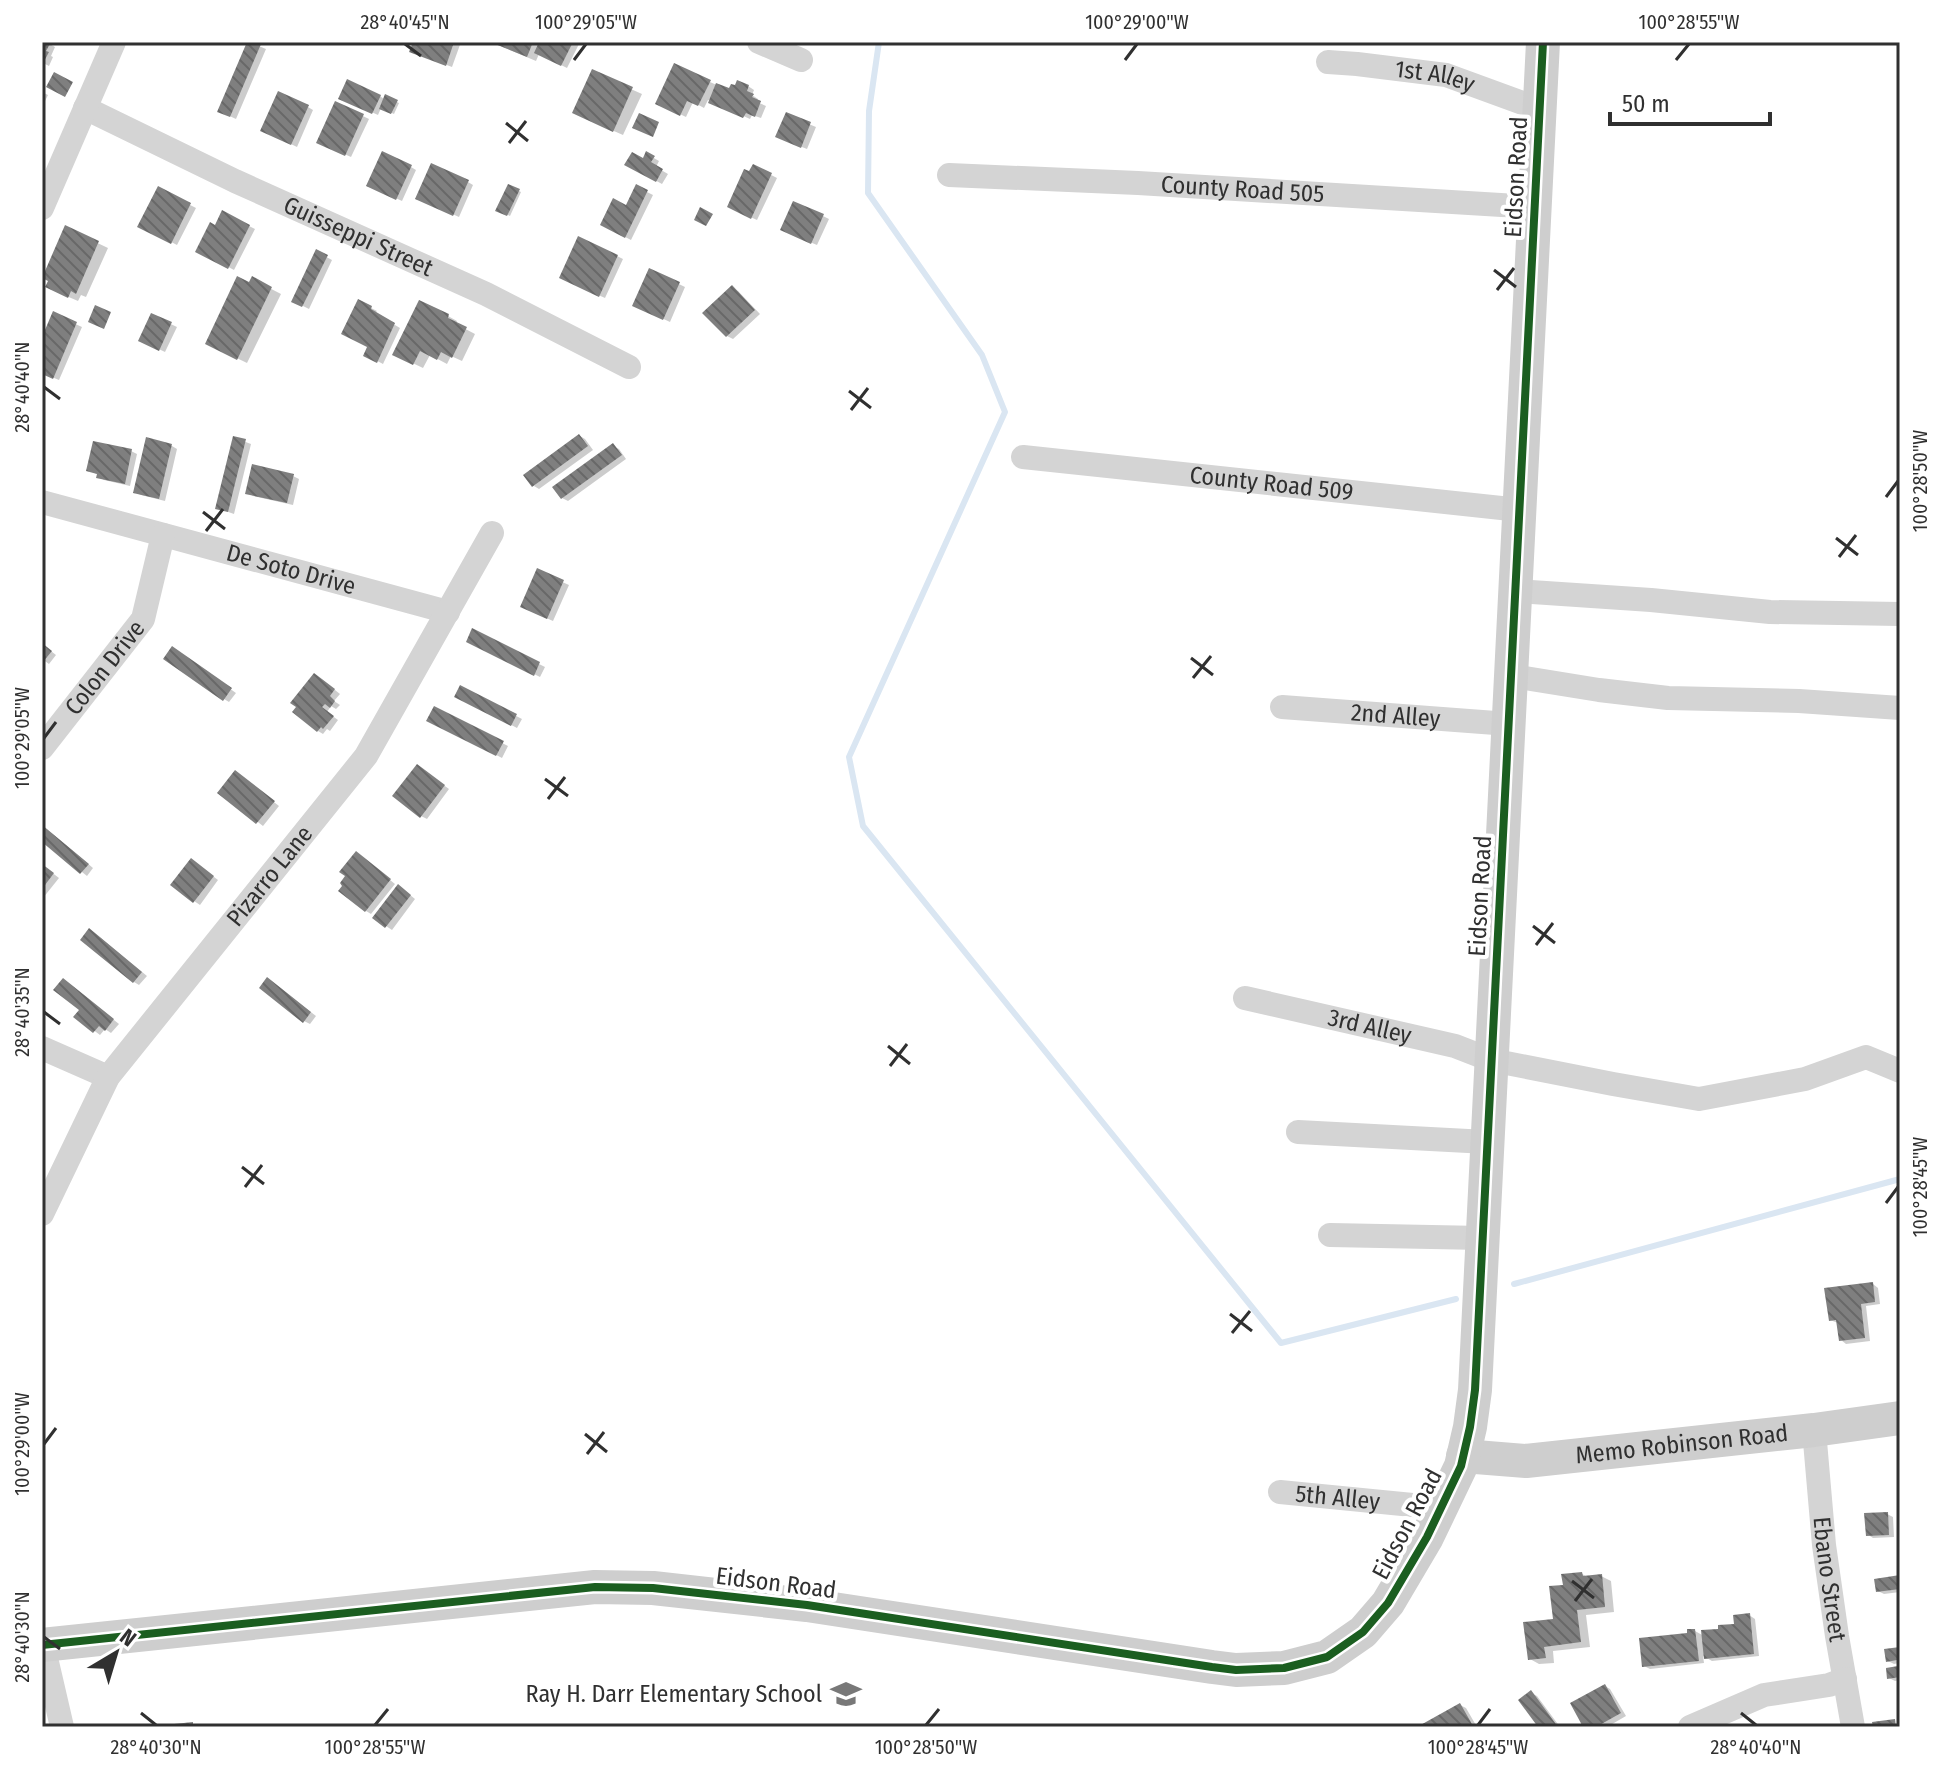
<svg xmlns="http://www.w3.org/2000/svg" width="1942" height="1769" viewBox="0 0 1942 1769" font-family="'Fira Sans Condensed',sans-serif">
<defs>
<pattern id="building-back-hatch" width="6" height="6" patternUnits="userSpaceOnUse" patternTransform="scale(2)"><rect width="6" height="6" fill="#7f7f7f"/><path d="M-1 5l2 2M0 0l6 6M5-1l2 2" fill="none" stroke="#686868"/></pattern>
</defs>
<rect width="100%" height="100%" fill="#fff"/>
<path fill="#0003" d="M42 42H46L55 47 51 56 53 57 49 66 43 63 42 65Z
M249 42 266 49 236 119 225 114Z
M415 42H461L452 67 418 54Z
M491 42H580L567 68 539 54 536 61Z
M593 72 642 94 623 135 584 118Z
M710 82 730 91 748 86 754 90 752 95 758 99 757 102 766 106 761 118 752 115 750 119 708 100 704 108 693 102 686 117 663 106Z
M42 92 48 95 42 107Z
M380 96 385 100 386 97 399 103 394 114 381 108 378 115 347 101Z
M336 103 369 119 351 157 324 145Z
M308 107 313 110 297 147 268 133Z
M787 115 816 127 807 149 784 140Z
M647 154 659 161 656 167 668 174 662 184 627 165 644 160Z
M754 166 777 178 757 220 735 210Z
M411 167 416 170 402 201 374 188Z
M468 182 473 185 459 217 423 201Z
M509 186 521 192 510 216 498 210Z
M637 187 653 195 631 240 602 225 627 207Z
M159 189 196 208 177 245 140 226Z
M223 213 255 229 234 270 198 251 216 227Z
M823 216 829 219 817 245 788 233Z
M66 228 108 248 86 297 81 295 78 301 57 292Z
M317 252 332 260 309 309 293 301Z
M617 256 623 259 605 298 567 281Z
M650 270 685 287 670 322 640 308Z
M252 279 281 294 247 363 216 348Z
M732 288 738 291 760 314 733 339 727 336Z
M359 302 377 311 375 313 400 328 383 364 366 355 370 347Z
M54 314 82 327 59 380 42 373V342Z
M152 315 177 327 165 352 146 343Z
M448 316 457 321 456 324 475 334 462 361 451 356 447 364 430 355 423 368 404 359Z
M580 436 585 439 593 450 539 489 534 486Z
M235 438 251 444 234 514 217 508Z
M147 440 172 446 177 449 165 501 141 495 135 492Z
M613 446 619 449 626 459 568 501 562 498Z
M131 451 137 454 130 486 104 480 99 477V475L88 470Z
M293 476 299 479 293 505 253 496 248 493Z
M538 571 569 585 553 621 528 610Z
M473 631 545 667 540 677 468 641Z
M42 644 56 655 49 664 42 659Z
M178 652 236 693 229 702 224 699Z
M320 678 340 694 334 701 340 705 336 709 331 706 327 712 338 720 330 731 327 729 323 734 318 731Z
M461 687 522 719 517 728 456 696Z
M435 709 508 746 502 758 429 720Z
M423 770 449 789 427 819 421 816Z
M241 776 279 806 263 826 220 793Z
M42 825 93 868 87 876 42 840Z
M362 857 395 884 371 914 366 911Z
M197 864 218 880 200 905 194 901Z
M42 865 59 878 43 898H42Z
M404 890 415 899 392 930 386 926Z
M96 934 147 976 139 985 134 982Z
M273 983 316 1016 310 1024 304 1021Z
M69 984 119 1024 111 1033 105 1029 100 1035 76 1017 81 1010Z
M1873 1284 1878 1288 1880 1304 1866 1306 1870 1341 1846 1344 1841 1340 1838 1323 1830 1320Z
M1887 1514 1893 1517 1894 1537 1873 1538 1867 1534Z
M1582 1574 1588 1577 1601 1576 1611 1581 1614 1612 1586 1615 1590 1647 1553 1651 1554 1663 1539 1664 1530 1659 1555 1621 1565 1586Z
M1900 1577V1592L1884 1594 1878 1591Z
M1749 1615 1755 1619 1759 1656 1712 1661 1703 1656 1704 1663 1650 1669 1644 1666 1695 1631 1704 1636 1736 1626Z
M1900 1649V1680L1895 1681 1889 1678 1900 1668 1899 1663 1894 1664 1888 1661Z
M1605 1686 1610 1689 1626 1716 1607 1727H1586Z
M1531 1693 1537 1696 1560 1727H1540Z
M1460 1705 1466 1708 1477 1727H1421Z"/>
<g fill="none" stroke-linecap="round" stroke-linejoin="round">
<path stroke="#dae6f2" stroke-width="6" d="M879 42 869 111 868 193 982 355 1005 412 849 757 863 826 1281 1343 1456 1299
M1514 1284 1900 1179"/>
</g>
<path fill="url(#building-back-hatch)" d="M42 42H51L46 51 49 52 42 65Z
M247 42H256L261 44 230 117 217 112Z
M413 42H454L446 66 409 52Z
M490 42H533L527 57Z
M539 42H573L561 66 534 53Z
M674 63 711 80 698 106 687 101 680 116 655 104Z
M592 69 633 87 613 132 572 113Z
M54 72 73 82 65 97 46 87Z
M347 79 381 95 372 114 338 99Z
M737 80 749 85 747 91 754 94 752 97 761 101 755 117 746 113 743 118 708 103 716 83 729 88 731 84 735 85Z
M278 91 309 105 291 145 260 131Z
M385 94 398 100 391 114 379 109Z
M335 101 364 114 345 156 316 143Z
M786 112 811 122 801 148 775 137Z
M639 113 659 122 653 137 632 128Z
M382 151 412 165 396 200 366 186Z
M646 151 655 156 651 162 663 169 656 182 624 165 632 152 643 158Z
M431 163 469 180 453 216 415 199Z
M753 164 772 173 751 219 727 207 744 169 749 171Z
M508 184 520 189 507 216 495 211Z
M636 184 648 190 625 238 600 225 613 198 626 205Z
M158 186 191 203 171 244 137 227Z
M793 201 824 214 811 244 780 230Z
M700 207 713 214 706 226 694 220Z
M222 210 250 225 228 269 195 252 210 222 215 225Z
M65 225 99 241 76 294 71 291 68 298 45 287 48 281 42 278Z
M578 236 618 255 599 297 559 278Z
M316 249 328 255 302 307 291 302Z
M649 268 680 282 663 320 632 306Z
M237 276 249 282 252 276 272 287 237 360 205 344Z
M732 285 755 310 726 337 702 313Z
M358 299 372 306 371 309 395 323 377 363 363 356 367 347 341 334Z
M419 300 449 314 448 318 467 327 452 358 441 352 437 360 420 351 413 365 392 355Z
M95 305 111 312 104 329 88 322Z
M53 311 77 322 53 379 42 374V337Z
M151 313 172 322 159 351 138 341Z
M579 434 588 446 532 487 523 475Z
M233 436 246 439 228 512 215 509Z
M146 437 172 444 159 499 133 493Z
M93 441 132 449 125 484 96 478 97 474 86 471Z
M613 443 622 455 561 499 552 487Z
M252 464 294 474 287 503 245 494Z
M537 568 564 580 547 619 520 607Z
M472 628 540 662 534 676 466 642Z
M42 643 52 651 42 663Z
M172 646 232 688 223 701 163 659Z
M314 673 335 689 330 696 335 701 330 708 325 704 322 707 334 716 323 729 321 727 317 732 292 712 296 707 290 703Z
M460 685 517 714 511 726 454 697Z
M434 706 504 741 496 756 426 721Z
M417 764 445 785 420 818 392 796Z
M235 770 275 801 256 824 217 793Z
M42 825 89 864 80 874 42 842Z
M356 851 391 879 365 912 338 891 342 886 340 883 345 876 339 872Z
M191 858 214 876 193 903 170 885Z
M42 864 54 873 42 889Z
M398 884 411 895 385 928 372 918Z
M89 928 142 972 133 983 80 940Z
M267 977 311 1012 303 1023 259 988Z
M63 978 114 1019 105 1031 99 1026 93 1033 73 1017 79 1010 53 990Z
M1873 1282 1875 1302 1861 1304 1865 1338 1839 1341 1836 1320 1829 1321 1824 1288Z
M1888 1512 1889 1535 1866 1536 1864 1513Z
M1582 1572 1583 1576 1602 1574 1605 1607 1577 1610 1581 1642 1544 1647 1546 1658 1528 1660 1523 1622 1553 1619 1549 1586 1563 1585 1561 1574Z
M1900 1575V1589L1876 1592 1874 1579Z
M1750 1613 1754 1654 1704 1659 1701 1630 1718 1629V1625L1734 1624 1733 1615Z
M1687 1629H1695L1699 1661 1642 1667 1639 1638 1687 1633Z
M1900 1647V1677L1887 1679 1886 1668 1898 1666 1897 1660 1886 1662 1884 1649Z
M1605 1684 1621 1713 1596 1727H1583L1570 1703Z
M1531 1690 1558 1727H1538L1518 1700Z
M1460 1703 1473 1726 1417 1727Z
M1895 1719 1896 1727H1873L1872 1722Z
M193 1722V1727H165V1725Z"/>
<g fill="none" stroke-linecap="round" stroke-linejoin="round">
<g stroke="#d4d4d4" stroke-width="24">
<path d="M759 42 801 60"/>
<path id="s1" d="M1328 62 1357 64 1446 75 1539 109"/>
<path id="s2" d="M85 108 235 181 486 294 629 367"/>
<path id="s3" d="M949 175 1138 183 1534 207"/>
<path d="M42 208 114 42"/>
<path id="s4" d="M1023 457 1520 510"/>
<path id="s5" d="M42 502 448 612"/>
<path d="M1516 591 1651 600 1770 612 1900 614"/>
<path d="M1512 676 1599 690 1668 698 1799 701 1900 708"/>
<path id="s6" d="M1282 707 1509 724"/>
<path id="s7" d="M42 748 143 619 163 535"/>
<path id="s8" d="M1245 998 1455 1046 1491 1060 1613 1084 1699 1099 1805 1079 1866 1057 1900 1071"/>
<path d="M42 1048 108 1077"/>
<path d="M1298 1132 1487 1142"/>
<path id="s9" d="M42 1214 108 1077 366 756 492 533"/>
<path d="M1330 1235 1482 1238"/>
<path id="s10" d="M1814 1430 1824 1545 1837 1636 1853 1727"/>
<path id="s11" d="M1280 1492 1443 1508"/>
<path d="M43 1645 62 1727"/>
<path d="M1690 1727 1764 1695 1829 1685 1845 1679"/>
</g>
<g stroke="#cecece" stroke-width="34">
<path id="s12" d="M1463 1456 1526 1461 1814 1430 1900 1418"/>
<path d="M42 1645 595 1587 653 1588 807 1605 1212 1667 1236 1670 1284 1668 1327 1657 1363 1632 1388 1603 1427 1537 1461 1466 1470 1427 1475 1390 1543 42"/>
</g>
<g stroke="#fff" stroke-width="13">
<path id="cycleway" d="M42 1645 595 1587 653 1588 807 1605 1212 1667 1236 1670 1284 1668 1327 1657 1363 1632 1388 1603 1427 1537 1461 1466 1470 1427 1475 1390 1543 42"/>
</g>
<use href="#cycleway" stroke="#1b5e20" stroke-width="8"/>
</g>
<path fill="none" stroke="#303030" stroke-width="3" d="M405 44 421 56M574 60 586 44M1125 60 1137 44M1676 60 1689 44M506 123 528 141M509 143 526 121M1494 270 1516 287M1497 290 1514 268M44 387 60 399M849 391 871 408M851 410 868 388M1886 497 1898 481M203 512 225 529M206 531 223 509M1836 538 1858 555M1839 557 1856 535M1191 658 1213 675M1193 678 1211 656M44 738 56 722M545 779 568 796M548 799 565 777M1533 926 1555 943M1536 945 1553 923M44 1012 60 1024M888 1046 910 1064M890 1066 907 1044M242 1167 264 1184M245 1187 262 1165M1886 1203 1898 1187M1230 1314 1252 1331M1232 1333 1250 1311M585 1434 607 1452M44 1444 56 1428M587 1454 604 1432M1572 1581 1594 1598M1575 1601 1592 1579M44 1637 60 1649M141 1713 156 1725M1741 1713 1756 1725M375 1725 388 1709M926 1725 939 1709M1478 1725 1490 1709"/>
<defs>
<g id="school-bare" transform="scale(2.4)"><path d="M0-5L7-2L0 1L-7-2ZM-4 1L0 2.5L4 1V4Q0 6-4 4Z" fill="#787878" stroke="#fff" stroke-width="2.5" paint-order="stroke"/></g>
</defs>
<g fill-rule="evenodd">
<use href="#school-bare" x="846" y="1694"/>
</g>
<g text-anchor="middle" stroke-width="8" stroke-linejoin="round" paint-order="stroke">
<g font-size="24" fill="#303030" stroke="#fff">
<text dy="8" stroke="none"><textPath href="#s1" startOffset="108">1st Alley</textPath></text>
<text transform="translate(1516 177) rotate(-87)" y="8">Eidson Road</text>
<text dy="8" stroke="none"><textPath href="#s3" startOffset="294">County Road 505</textPath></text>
<text dy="8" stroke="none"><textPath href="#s2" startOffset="302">Guisseppi Street</textPath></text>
<text dy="8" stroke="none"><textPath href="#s4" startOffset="250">County Road 509</textPath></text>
<text dy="8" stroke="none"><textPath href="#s5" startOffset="258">De Soto Drive</textPath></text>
<text dy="8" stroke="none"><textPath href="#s7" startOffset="102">Colon Drive</textPath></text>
<text dy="8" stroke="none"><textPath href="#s6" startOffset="114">2nd Alley</textPath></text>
<text dy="8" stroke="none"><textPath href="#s9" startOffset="410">Pizarro Lane</textPath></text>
<text transform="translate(1480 896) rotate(-87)" y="8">Eidson Road</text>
<text dy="8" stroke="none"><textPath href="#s8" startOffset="128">3rd Alley</textPath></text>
<text dy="8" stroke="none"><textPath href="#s12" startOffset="220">Memo Robinson Road</textPath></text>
<text dy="8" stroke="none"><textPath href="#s11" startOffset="58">5th Alley</textPath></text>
<text transform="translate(1407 1524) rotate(-62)" y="8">Eidson Road</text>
<text dy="8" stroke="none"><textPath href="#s10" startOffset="150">Ebano Street</textPath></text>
<text transform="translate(776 1583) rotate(7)" y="8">Eidson Road</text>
</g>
<g font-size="24" fill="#303030" stroke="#fff" text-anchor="end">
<text x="822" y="1702">Ray H. Darr Elementary School</text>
</g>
</g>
<rect width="1942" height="1769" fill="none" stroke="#ffffff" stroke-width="88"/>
<g transform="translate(116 1653) rotate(38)" stroke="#ffffff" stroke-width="6" paint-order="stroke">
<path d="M0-6L14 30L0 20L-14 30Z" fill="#303030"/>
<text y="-12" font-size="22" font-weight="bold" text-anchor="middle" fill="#303030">N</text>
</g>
<path d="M1610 112v12h160v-12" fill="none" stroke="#303030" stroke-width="4"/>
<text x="1622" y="112" font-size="24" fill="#303030" stroke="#ffffff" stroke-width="6" paint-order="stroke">50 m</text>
<rect x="44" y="44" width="1854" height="1681" fill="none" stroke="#303030" stroke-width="3"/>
<g font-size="20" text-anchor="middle" fill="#303030">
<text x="405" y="29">28°40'45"N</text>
<text x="586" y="29">100°29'05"W</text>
<text x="1137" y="29">100°29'00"W</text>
<text x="1689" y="29">100°28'55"W</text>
<text transform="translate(22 387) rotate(-90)" y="7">28°40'40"N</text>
<text transform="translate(1920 481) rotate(-90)" y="7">100°28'50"W</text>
<text transform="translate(22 738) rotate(-90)" y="7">100°29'05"W</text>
<text transform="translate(22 1012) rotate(-90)" y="7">28°40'35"N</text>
<text transform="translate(1920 1187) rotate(-90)" y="7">100°28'45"W</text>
<text transform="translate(22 1444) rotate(-90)" y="7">100°29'00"W</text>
<text transform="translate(22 1637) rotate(-90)" y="7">28°40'30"N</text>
<text x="156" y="1754">28°40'30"N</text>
<text x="375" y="1754">100°28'55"W</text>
<text x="926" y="1754">100°28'50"W</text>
<text x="1478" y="1754">100°28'45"W</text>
<text x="1756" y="1754">28°40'40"N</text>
</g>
</svg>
